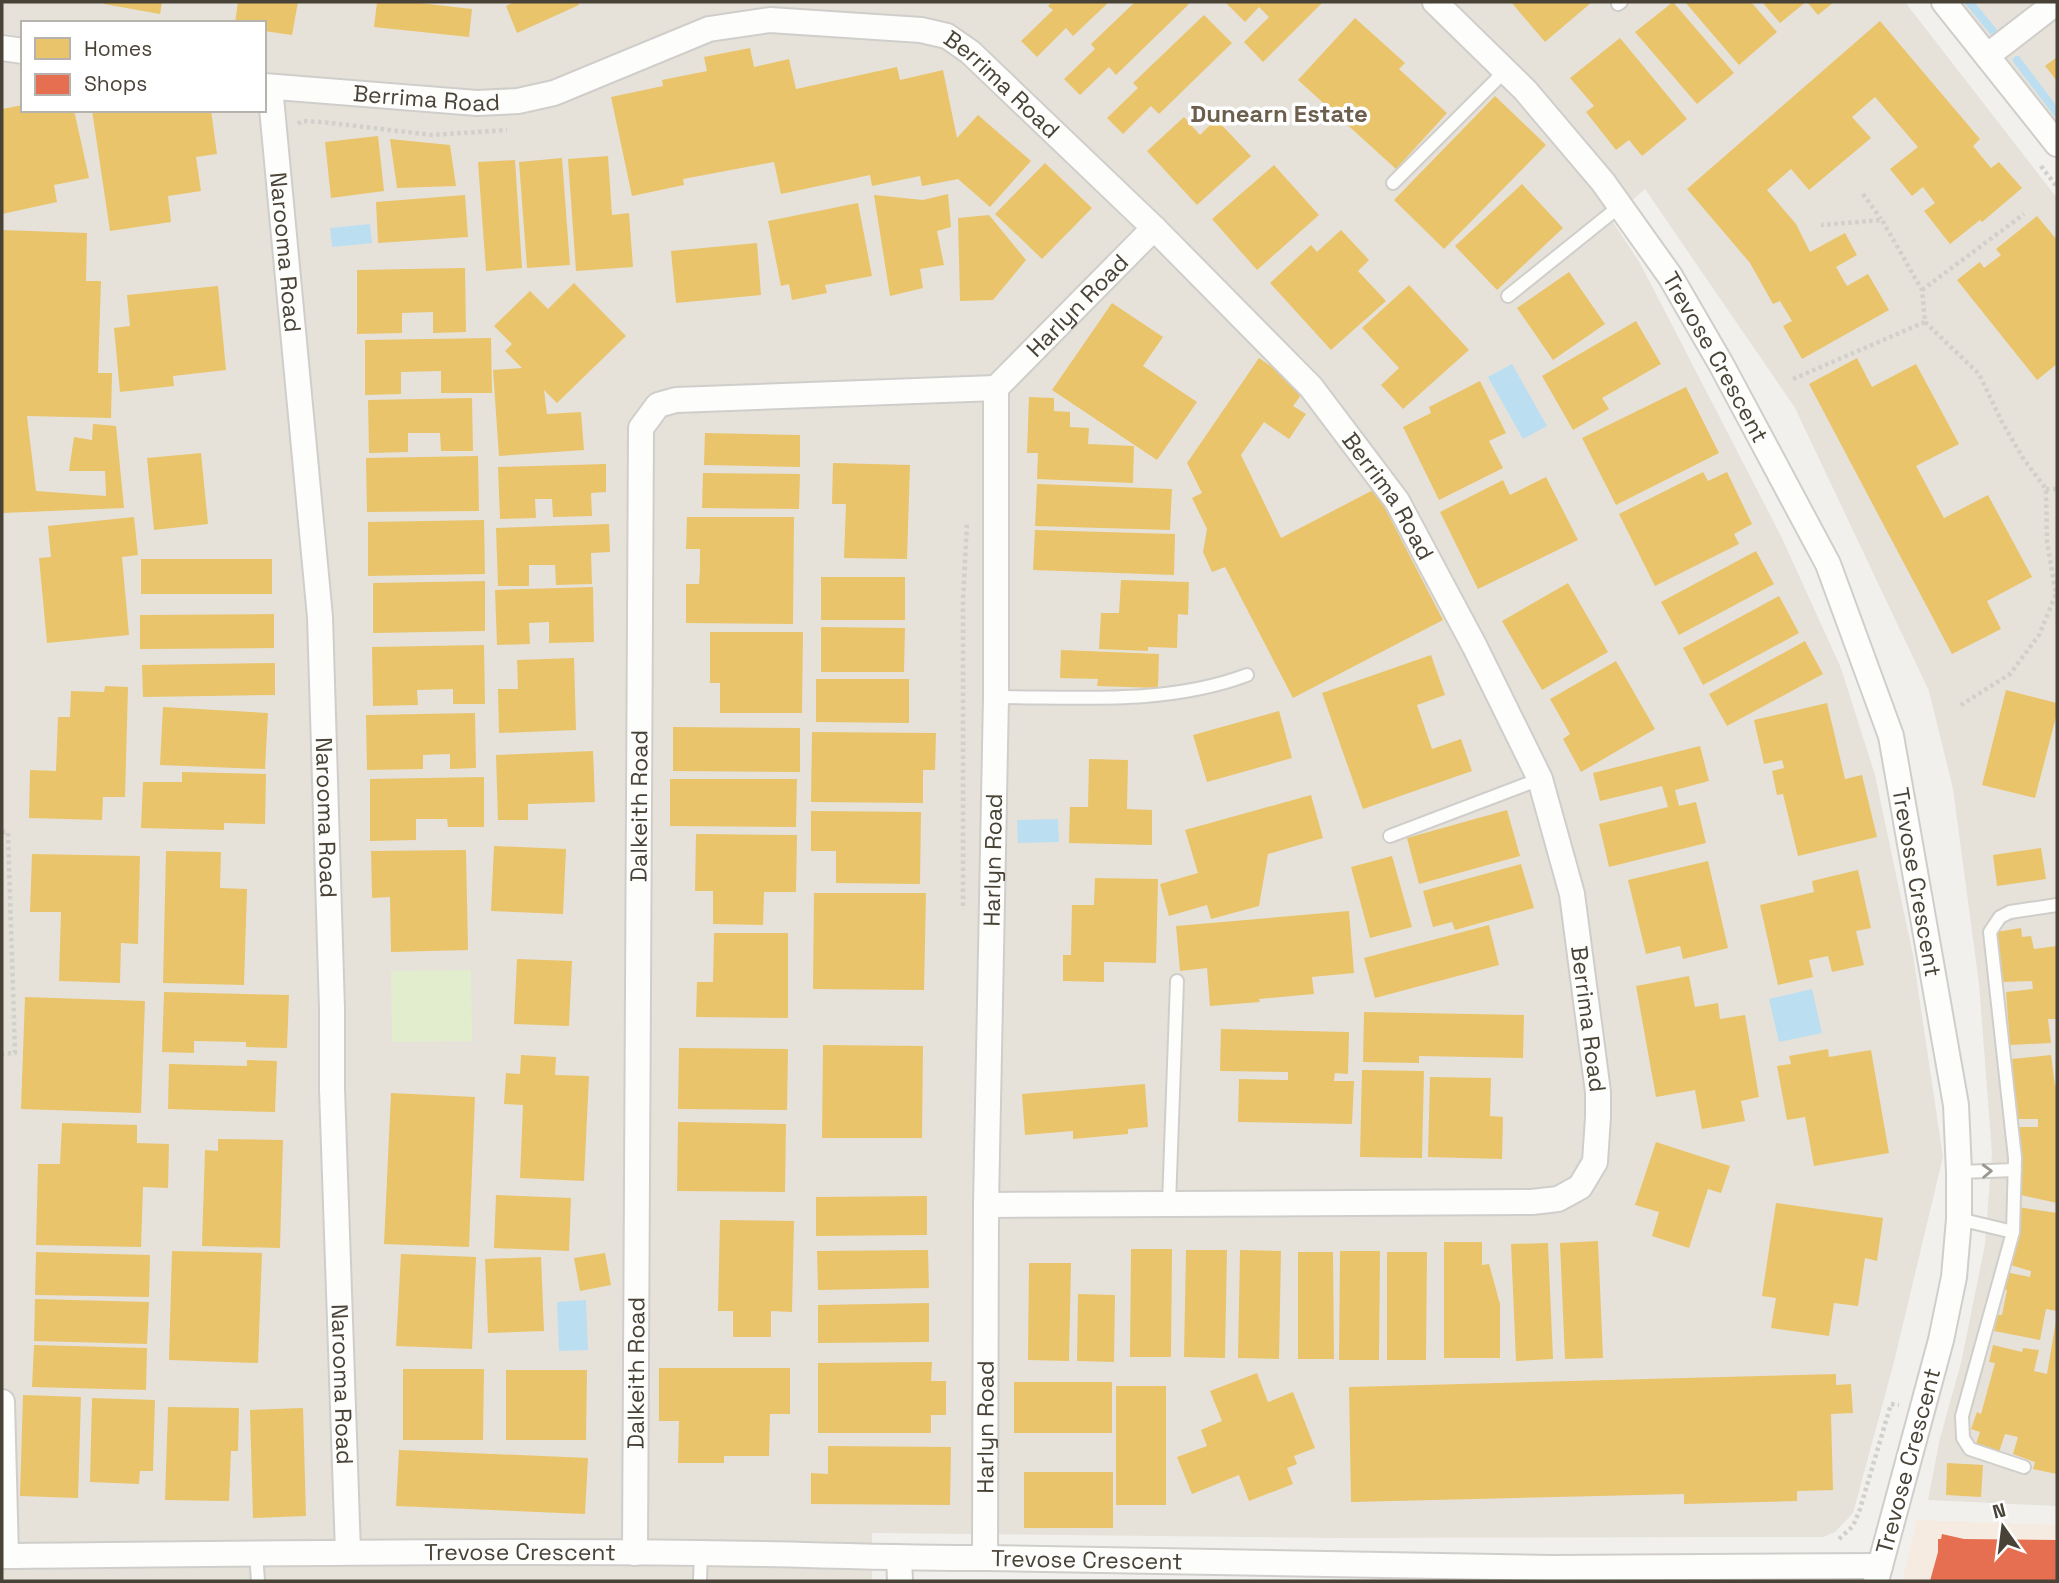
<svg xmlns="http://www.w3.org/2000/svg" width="2059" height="1583" viewBox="0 0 2059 1583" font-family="'Space Grotesk',sans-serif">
<rect width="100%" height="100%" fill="#f2f0ed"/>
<path fill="#e6e2da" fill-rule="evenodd" d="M2 2H1905L2057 198V1506L1928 1500 1940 1438 1961 1363 1985 1244 1992 1153 1979 984 1953 789 1929 691 1795 408 1645 189 1611 219 1640 263 1781 536 1841 668 1875 775 1913 955 1943 1157 1893 1366 1853 1513 1835 1532 1823 1537 1334 1538 872 1533V1581H2ZM23 23H264V110H23Z
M1954 2H2057V129Z"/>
<path fill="#f5ebe0" d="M1917 1520 2057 1525V1581H1902Z"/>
<path fill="#e1edcd" d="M471 970 472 1041 392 1042 391 971Z"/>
<path fill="#bcdef1" d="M370 224 372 243 332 247 330 228Z
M1512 364 1547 426 1523 439 1488 377Z
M1058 819 1059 842 1018 843 1017 820Z
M1812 989 1822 1033 1779 1042 1769 999Z
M586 1300 588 1350 559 1351 557 1302Z"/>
<path fill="#e9c46a" d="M104 2H162L160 14 104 4Z
M238 2H298L292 35 264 31V23H235Z
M377 2H411L472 9 469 37 374 27Z
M515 2H578L579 5 517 33 506 6Z
M1052 2H1109L1073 36 1066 28 1037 57 1021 41 1053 10 1048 6Z
M1135 2H1187L1189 4 1116 75 1109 67 1080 95 1064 79 1095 49 1091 44Z
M1225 2H1323L1263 62 1244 42 1269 17 1259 7 1245 22Z
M1511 2H1592L1545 42Z
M1673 2 1734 73 1697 104 1635 32Z
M1685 2H1751L1777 32 1739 65Z
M1762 2H1806L1780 23Z
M1807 2H1834L1818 15Z
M1204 15 1232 43 1159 114 1151 106 1123 134 1107 118 1138 88 1133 83Z
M1355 18 1405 63 1399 69 1447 113 1396 169 1298 80Z
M1880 21 1980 139 1973 146 1991 168 1999 162 2022 188 1982 222 1980 220 1950 244 1924 211 1935 203 1923 187 1912 196 1890 169 1918 147 1875 97 1852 117 1871 138 1809 190 1791 169 1767 190 1796 224 1810 252 1845 233 1857 255 1836 267 1847 286 1868 274 1889 310 1802 359 1783 326 1792 321 1780 301 1773 304 1750 263 1687 189Z
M1620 38 1687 119 1642 156 1629 140 1616 150 1586 112 1594 106 1570 78Z
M750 48 754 67 789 59 796 89 897 67 900 80 943 70 957 138 978 115 1031 161 990 207 958 179 922 186 920 176 872 186 870 175 781 194 774 162 683 179 684 185 632 196 611 97 663 86 662 80 707 71 704 57Z
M2057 57V81L2045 66Z
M1495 96 1546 145 1444 249 1394 200Z
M23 105V110H74L89 178 54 185 57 202 2 214V109Z
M92 110H211L217 154 196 157 201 191 168 196 171 222 110 231Z
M1184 117 1200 135 1216 119 1251 156 1197 205 1147 151Z
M378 136 384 191 331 198 325 142Z
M390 139 450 145 456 186 397 188Z
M608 156 612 215 629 213 633 267 576 271 568 159Z
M562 158 570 265 527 268 519 162Z
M515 160 522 268 486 271 478 162Z
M1045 163 1092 208 1042 259 995 214Z
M1274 165 1319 215 1257 270 1212 219Z
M1522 184 1563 228 1497 290 1455 246Z
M948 194 951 227 937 231 944 265 920 269 923 288 890 296 874 195 923 200Z
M465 195 468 237 378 243 376 202Z
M858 203 872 276 825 285 827 293 792 300 789 284 781 286 768 221Z
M989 215 1026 260 993 300 960 301 958 218Z
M2037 216 2057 240V364L2037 380 1957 280 1980 262 1984 268 2001 255 1996 249Z
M2 230 87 233 86 281H101L98 373H112L111 418 27 416 36 491 106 496 105 471H69L74 437 92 440 93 424 116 426 124 508 2 513Z
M1341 230 1369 260 1358 271 1386 301 1331 350 1270 283 1311 245 1317 252Z
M757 243 761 295 676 303 671 251Z
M465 268 466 332 433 333V312L402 313V333L357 334V270Z
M1569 272 1605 324 1553 360 1517 308Z
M574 283 626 336 557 403 544 390 547 414 581 412 584 450 499 456 493 370 522 368 505 351 512 344 494 326 530 291 548 309Z
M1409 285 1469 350 1403 409 1381 385 1399 368 1362 328Z
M218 286 226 370 173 376 174 386 120 392 114 328 130 326 127 295Z
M1112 303 1163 337 1143 366 1197 402 1157 460 1052 390Z
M1636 321 1661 364 1602 398 1609 409 1573 430 1542 376Z
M491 338 492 393H441V371L401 372V394L365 395V340Z
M1259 358 1305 390 1293 406 1306 414 1289 439 1264 422 1241 455 1281 538 1375 489 1443 620 1293 698 1225 567 1212 572 1203 552 1207 529 1192 498 1202 493 1187 463Z
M1857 358 1872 387 1916 364 1959 444 1916 466 1944 518 1988 495 2032 577 1987 601 2001 629 1952 654 1809 384Z
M1480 381 1506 433 1489 441 1503 468 1439 500 1403 427 1431 413 1429 407Z
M1686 387 1719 453 1616 505 1582 438Z
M1029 397 1054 398V411L1070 412V427L1089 428 1088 444 1134 446 1133 483 1037 479 1038 453H1027Z
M472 398 473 451H441L440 433H408V452L369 453 368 400Z
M705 433 800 435V467L704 465Z
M201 453 208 524 154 530 147 458Z
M478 456 479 511 367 512 366 458Z
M833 463 910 465 907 559 844 558 846 504H832Z
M606 464V492L591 493 592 516 553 517 552 499H535L536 518 500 519 498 467Z
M1703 472 1708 481 1727 472 1752 524 1734 534 1739 544 1655 586 1619 514Z
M703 473 800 474 799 509 702 508Z
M1546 477 1578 540 1478 589 1440 512 1503 480 1510 495Z
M1037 484 1172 489 1170 530 1035 526Z
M134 517 138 555 122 557 129 635 47 643 39 558 51 557 48 526Z
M687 517H794L793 624 686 623V584H699L700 569V549H686Z
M484 520 485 574 368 576V522Z
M609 524 610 552 591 553 592 584 556 585 555 565H529V586H498L496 528Z
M1035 530 1175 534 1174 575 1033 570Z
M1756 551 1774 584 1679 635 1661 602Z
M141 559H272V594H141Z
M821 577H905V620H821Z
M1121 580 1189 582 1188 615 1178 614 1177 648 1148 647V651L1099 649 1101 613H1119Z
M485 581V631L373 633V583Z
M1568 583 1608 652 1542 690 1502 621Z
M593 587 594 642 549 643V622L529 623 530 644 497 645 495 590Z
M1779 596 1799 633 1703 685 1683 648Z
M274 614V648L140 649V615Z
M821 627 905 628 904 672H821Z
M710 632H803L802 713H720V683H710Z
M1805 641 1823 674 1727 726 1709 694Z
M484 645 485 704H453V689L417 690 418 705 373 706 372 647Z
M1061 650 1159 654 1158 688 1097 686 1098 679 1060 678Z
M1431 655 1445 695 1417 705 1432 749 1461 739 1472 771 1363 809 1322 693Z
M574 658 576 730 499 733 498 689H518L517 660Z
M1616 661 1655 729 1581 772 1563 739 1570 734 1550 699Z
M275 663V695L143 697 142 665Z
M816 679H909V723L816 722Z
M105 686 128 687 125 797H103L102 820 29 818 30 770 56 771 58 717H70L71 691 104 692Z
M2006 690 2057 703V713L2035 798 1982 785Z
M1827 703 1845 779 1862 775 1877 837 1798 856 1783 794 1777 795 1772 771 1784 768 1782 760 1764 764 1754 720Z
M163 707 268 713 265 769 160 765Z
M1279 711 1292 758 1207 782 1193 735Z
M475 713 476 768 450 769V754L423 755V769L367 770 366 715Z
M673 727 800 728V772L673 771Z
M812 732 936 733 935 770H923V803L811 802Z
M1700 746 1709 781 1675 790 1679 806 1696 802 1706 843 1609 867 1599 824 1668 807 1662 786 1600 801 1593 773Z
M593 751 595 802 528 804V820H498L496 755Z
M1089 759 1128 760 1127 809 1152 810V845L1069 843 1070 807H1088Z
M182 772 266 774 265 824 224 823V830L141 828 143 782H182Z
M484 777V827H448L447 819H416V840L370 841V779Z
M670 779H797L796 827 670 826Z
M1311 795 1323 838 1268 854 1259 906 1211 919 1207 905 1169 916 1160 884 1198 873 1185 830Z
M1507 810 1520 856 1419 884 1407 838Z
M811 811 921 812 920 884 836 883V851H811Z
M696 834 797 835 796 892H764L763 925 713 924V891H695Z
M494 846 566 849 563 914 491 911Z
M2041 848 2046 879 1997 886 1993 855Z
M466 850 468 950 391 952 390 897 372 898 371 851Z
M166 851 221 852 220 888 247 889 244 985 163 983Z
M32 854 140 856 138 944 121 943 120 983 59 981 61 912H30Z
M1392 856 1412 927 1370 938 1351 867Z
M1708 861 1728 948 1683 959 1680 946 1646 954 1628 880Z
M1521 864 1534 908 1455 930 1452 922 1433 927 1423 891Z
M1858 870 1871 928 1856 931 1864 965 1832 972 1828 956 1809 960 1813 977 1778 985 1760 905 1814 892 1812 881Z
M1095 878 1158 879 1156 963 1104 962V982L1063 981V955H1071L1072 905H1094Z
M814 893H926L924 990 813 989Z
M1349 911 1354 973 1312 977 1314 994 1259 999 1260 1002 1210 1006 1207 968 1180 971 1176 926Z
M1489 925 1499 965 1375 998 1364 958Z
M2021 928 2022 937 2031 936 2034 949 2057 946V1019H2048L2051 1043 2010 1045 2006 992 2033 989 2032 981 2003 982 1996 932Z
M714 933H788V1018L696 1017 697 982H713Z
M517 959 572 961 569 1026 514 1024Z
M1689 976 1695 1007 1718 1003 1720 1019 1745 1015 1759 1097 1741 1101 1745 1121 1702 1129 1695 1090 1656 1097 1636 986Z
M164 992 289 995 287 1048 246 1047V1042L194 1041V1053L162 1052Z
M25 997 145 1001 141 1113 21 1109Z
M1364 1012 1524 1015 1523 1058 1419 1056V1063L1363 1062Z
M1221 1029 1349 1032 1348 1074 1335 1073 1334 1081H1354L1352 1124 1238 1122 1239 1079 1288 1080V1072L1220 1071Z
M823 1045 923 1046 922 1138H822Z
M679 1048 788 1049 787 1110 678 1109Z
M1828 1049 1829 1057 1871 1050 1889 1153 1814 1166 1805 1117 1787 1120 1777 1066 1791 1064 1789 1056Z
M521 1055 556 1057 555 1075 589 1076 584 1181 520 1178 523 1105 504 1104 506 1073 520 1074Z
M2051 1055 2055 1086 2057 1085V1203L2021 1195 2022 1163 2016 1127H2038V1119H2016L2012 1059Z
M247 1060 277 1061 275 1112 168 1109 169 1064 247 1066Z
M1362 1070 1424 1071 1422 1158 1360 1157Z
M1430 1077 1491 1078 1490 1116 1503 1117 1502 1159 1428 1157Z
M1145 1084 1148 1127 1128 1129V1134L1073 1139V1131L1025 1135 1022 1094Z
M391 1093 475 1097 469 1247 384 1244Z
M678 1122 786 1124 785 1192 677 1191Z
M62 1123 137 1125V1143L169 1144 168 1188 143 1187 141 1247 36 1245 38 1164H60Z
M218 1139 283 1140 280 1248 202 1246 205 1150 218 1151Z
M1656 1142 1730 1166 1721 1193 1708 1189 1689 1248 1652 1236 1659 1212 1635 1205Z
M496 1195 571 1198 569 1251 494 1248Z
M927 1196V1235L816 1236V1197Z
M1776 1203 1883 1218 1877 1261 1865 1258 1858 1306 1834 1303 1829 1336 1771 1328 1776 1298 1762 1296Z
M2018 1207 2057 1213V1311L2046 1309 2040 1340 1994 1331 1998 1315H2002L2007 1290 2001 1289 2005 1272 2030 1277 2031 1271 2007 1264Z
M720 1220 794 1221 792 1312 771 1311V1337H733V1311H718Z
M1598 1241 1603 1358 1565 1359 1560 1243Z
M1444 1242H1482V1265L1489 1264 1500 1304V1358H1444Z
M1548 1243 1553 1359 1516 1361 1511 1244Z
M1131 1249H1172L1171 1357H1130Z
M928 1250 929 1288 818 1290 817 1251Z
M1186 1250H1227L1225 1358 1184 1357Z
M1240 1250 1281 1251 1279 1359 1238 1358Z
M172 1251 262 1253 258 1363 169 1360Z
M1340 1251H1380L1379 1360H1339Z
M36 1252 150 1255 149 1297 35 1295Z
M1298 1252H1333L1334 1359H1298Z
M1387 1252H1427L1426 1360H1387Z
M605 1253 611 1285 580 1291 574 1258Z
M401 1254 476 1257 472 1349 396 1346Z
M541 1257 544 1331 488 1333 485 1259Z
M1029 1263H1071L1069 1361 1028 1360Z
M1078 1294 1115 1295 1114 1362 1077 1361Z
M35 1299 149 1302 147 1344 34 1341Z
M929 1303V1342L818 1343V1305Z
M2056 1321H2057V1474L2033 1469 2035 1462 2013 1454 2018 1437 2005 1434 1999 1452 1976 1444 1980 1432 1971 1429 1977 1412 1981 1414 1995 1363 1989 1362 1993 1345 2022 1352 2023 1348 2039 1350 2034 1371 2047 1374Z
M34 1345 147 1348 146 1390 32 1387Z
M932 1362 931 1381H946V1415H931V1433H818V1363Z
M659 1368H790V1414H770L769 1456H724V1463H678L679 1421H659Z
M403 1369H484L483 1440H403Z
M506 1370H587L586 1440H506Z
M1257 1373 1268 1402 1293 1392 1315 1448 1294 1456 1297 1464 1287 1468 1293 1484 1249 1501 1239 1475 1192 1494 1177 1457 1207 1446 1201 1430 1222 1421 1210 1391Z
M1836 1374V1385L1851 1384 1853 1413 1831 1414 1833 1490 1797 1491V1501L1684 1504V1494L1351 1502 1349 1387Z
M1014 1382H1112V1433H1014Z
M1116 1386H1166V1505H1116Z
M23 1395 81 1397 78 1498 20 1496Z
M92 1398 155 1400 153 1471H140L139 1484 90 1482Z
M168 1407 239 1408 238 1451H231L229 1501 165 1500Z
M303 1408 306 1516 253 1518 250 1410Z
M828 1446 951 1447 950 1505 811 1504V1473L828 1474Z
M399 1450 588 1458 585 1514 396 1506Z
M1947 1463 1983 1465 1981 1497 1946 1495Z
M1024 1472H1113V1528H1024Z"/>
<path fill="#e76f51" d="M1942 1534 1964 1539 2057 1540V1581H1930L1938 1552V1539H1941Z"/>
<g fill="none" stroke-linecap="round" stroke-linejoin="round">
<path stroke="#bcdef1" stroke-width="8" d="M1969 2 1993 31
M2017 60 2057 113"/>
<g stroke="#d0ceca" stroke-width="16">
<path id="lane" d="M1618 4 1621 2
M1393 183 1506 70
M1508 296 1620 206
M996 697C1079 697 1167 705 1247 675
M1390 836 1540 779
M1959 1172 2015 1170
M1169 1204 1177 981
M1959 1219 2013 1232
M2024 1467 1970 1449 1963 1438 1962 1416 2013 1232 2015 1158 1990 932 2000 917 2010 912 2057 905
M256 1553 258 1581
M700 1581 701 1553"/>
</g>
<g stroke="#d0ceca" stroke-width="28">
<g id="street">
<path id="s1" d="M1435 2 1525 90 1603 182 1670 276 1721 364 1828 564 1891 736 1956 1105 1959 1172V1219L1954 1277 1941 1340 1876 1581"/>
<path d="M1944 2 2057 144"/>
<path d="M2 48 23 51"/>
<path d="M1987 56 2057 2"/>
<path id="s2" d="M264 86 477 103 518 101 554 93 709 29 770 20 921 30 947 36 970 52 1154 228 1311 387 1397 501 1475 647 1540 779 1572 894 1598 1092V1117L1595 1162 1580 1187 1558 1199 1532 1202 986 1205"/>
<path id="s3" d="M270 87 320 617 332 1009V1089L348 1552"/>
<path d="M2 1402 6 1556"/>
<path id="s4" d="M635 1553 641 428 658 405 676 400 996 388"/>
<path id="s5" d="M2 1556C234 1554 467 1550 700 1553 795 1554 890 1558 985 1558L1552 1568 1880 1566"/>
<path d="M899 1558 900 1581"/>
<path id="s6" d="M985 1558 986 1205 996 697V388L1154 228"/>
</g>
</g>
<path stroke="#d2d0cb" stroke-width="4.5" stroke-dasharray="3.5 3.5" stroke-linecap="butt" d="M298 124 302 121 322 122 432 135 507 130
M2041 166 2057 187
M1863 194 1881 219
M1922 290 2024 214
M1925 322 1979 374 2002 422 2023 458 2046 489 2047 542 2056 594 2039 635 2010 674 1958 707
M1793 379 1925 322 1922 290 1882 220 1821 225
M2046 489H2057
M2 832H8L15 1053 2 1054
M963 906V600L967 523
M1839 1539 1853 1526 1860 1509 1891 1404 1899 1405"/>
<use href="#lane" stroke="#fdfdfc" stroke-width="12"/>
<use href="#street" stroke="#fdfdfc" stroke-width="24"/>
</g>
<defs><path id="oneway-chevron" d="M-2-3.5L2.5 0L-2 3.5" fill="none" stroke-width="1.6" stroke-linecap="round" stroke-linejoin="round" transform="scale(1.75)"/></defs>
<use stroke="#9a9690" href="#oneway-chevron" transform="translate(1987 1171) rotate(-2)"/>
<g text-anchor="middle" stroke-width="7" stroke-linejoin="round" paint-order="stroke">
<g font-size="23" fill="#494237" stroke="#fff">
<text dy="8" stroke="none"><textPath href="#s2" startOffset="772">Berrima Road</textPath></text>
<text dy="8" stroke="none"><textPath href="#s2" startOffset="163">Berrima Road</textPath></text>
<text dy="8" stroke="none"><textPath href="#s3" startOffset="166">Narooma Road</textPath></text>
<text dy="8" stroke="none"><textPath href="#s6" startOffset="1286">Harlyn Road</textPath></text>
<text dy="8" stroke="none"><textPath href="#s1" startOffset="455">Trevose Crescent</textPath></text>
<text dy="8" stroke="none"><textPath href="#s2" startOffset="1339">Berrima Road</textPath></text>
<text dy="8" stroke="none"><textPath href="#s4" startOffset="747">Dalkeith Road</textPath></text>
<text dy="8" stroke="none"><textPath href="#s3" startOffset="733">Narooma Road</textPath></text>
<text dy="8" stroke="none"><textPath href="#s6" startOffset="698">Harlyn Road</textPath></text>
<text dy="8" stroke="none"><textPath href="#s1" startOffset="1022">Trevose Crescent</textPath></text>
<text dy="8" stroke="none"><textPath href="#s2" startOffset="1906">Berrima Road</textPath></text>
<text dy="8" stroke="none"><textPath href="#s4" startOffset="180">Dalkeith Road</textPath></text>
<text dy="8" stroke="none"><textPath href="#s3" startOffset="1300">Narooma Road</textPath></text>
<text dy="8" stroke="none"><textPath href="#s6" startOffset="131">Harlyn Road</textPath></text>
<text transform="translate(1908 1461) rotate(-75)" y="8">Trevose Crescent</text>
<text dy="8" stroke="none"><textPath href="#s5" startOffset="518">Trevose Crescent</textPath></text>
<text dy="8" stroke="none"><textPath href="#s5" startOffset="1085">Trevose Crescent</textPath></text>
</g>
<g font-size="24" font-weight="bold" fill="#6d5f4e" stroke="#fff">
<text x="1279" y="122">Dunearn Estate</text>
</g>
</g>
<rect width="2059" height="1583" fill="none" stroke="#494237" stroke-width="7"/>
<rect x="21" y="21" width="245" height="91" fill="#ffffff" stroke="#b6b3af" stroke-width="2"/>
<rect x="35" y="38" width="35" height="21" fill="#e9c46a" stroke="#b6b3af" stroke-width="2"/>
<text x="84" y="56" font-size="21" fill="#494237">Homes</text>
<rect x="35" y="74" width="35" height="21" fill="#e76f51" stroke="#b6b3af" stroke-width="2"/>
<text x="84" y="91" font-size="21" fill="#494237">Shops</text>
<g transform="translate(2003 1527) rotate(346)" stroke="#ffffff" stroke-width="5" paint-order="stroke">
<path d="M0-5L12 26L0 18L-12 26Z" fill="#494237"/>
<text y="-10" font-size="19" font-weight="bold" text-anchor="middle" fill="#494237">N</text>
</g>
</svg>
